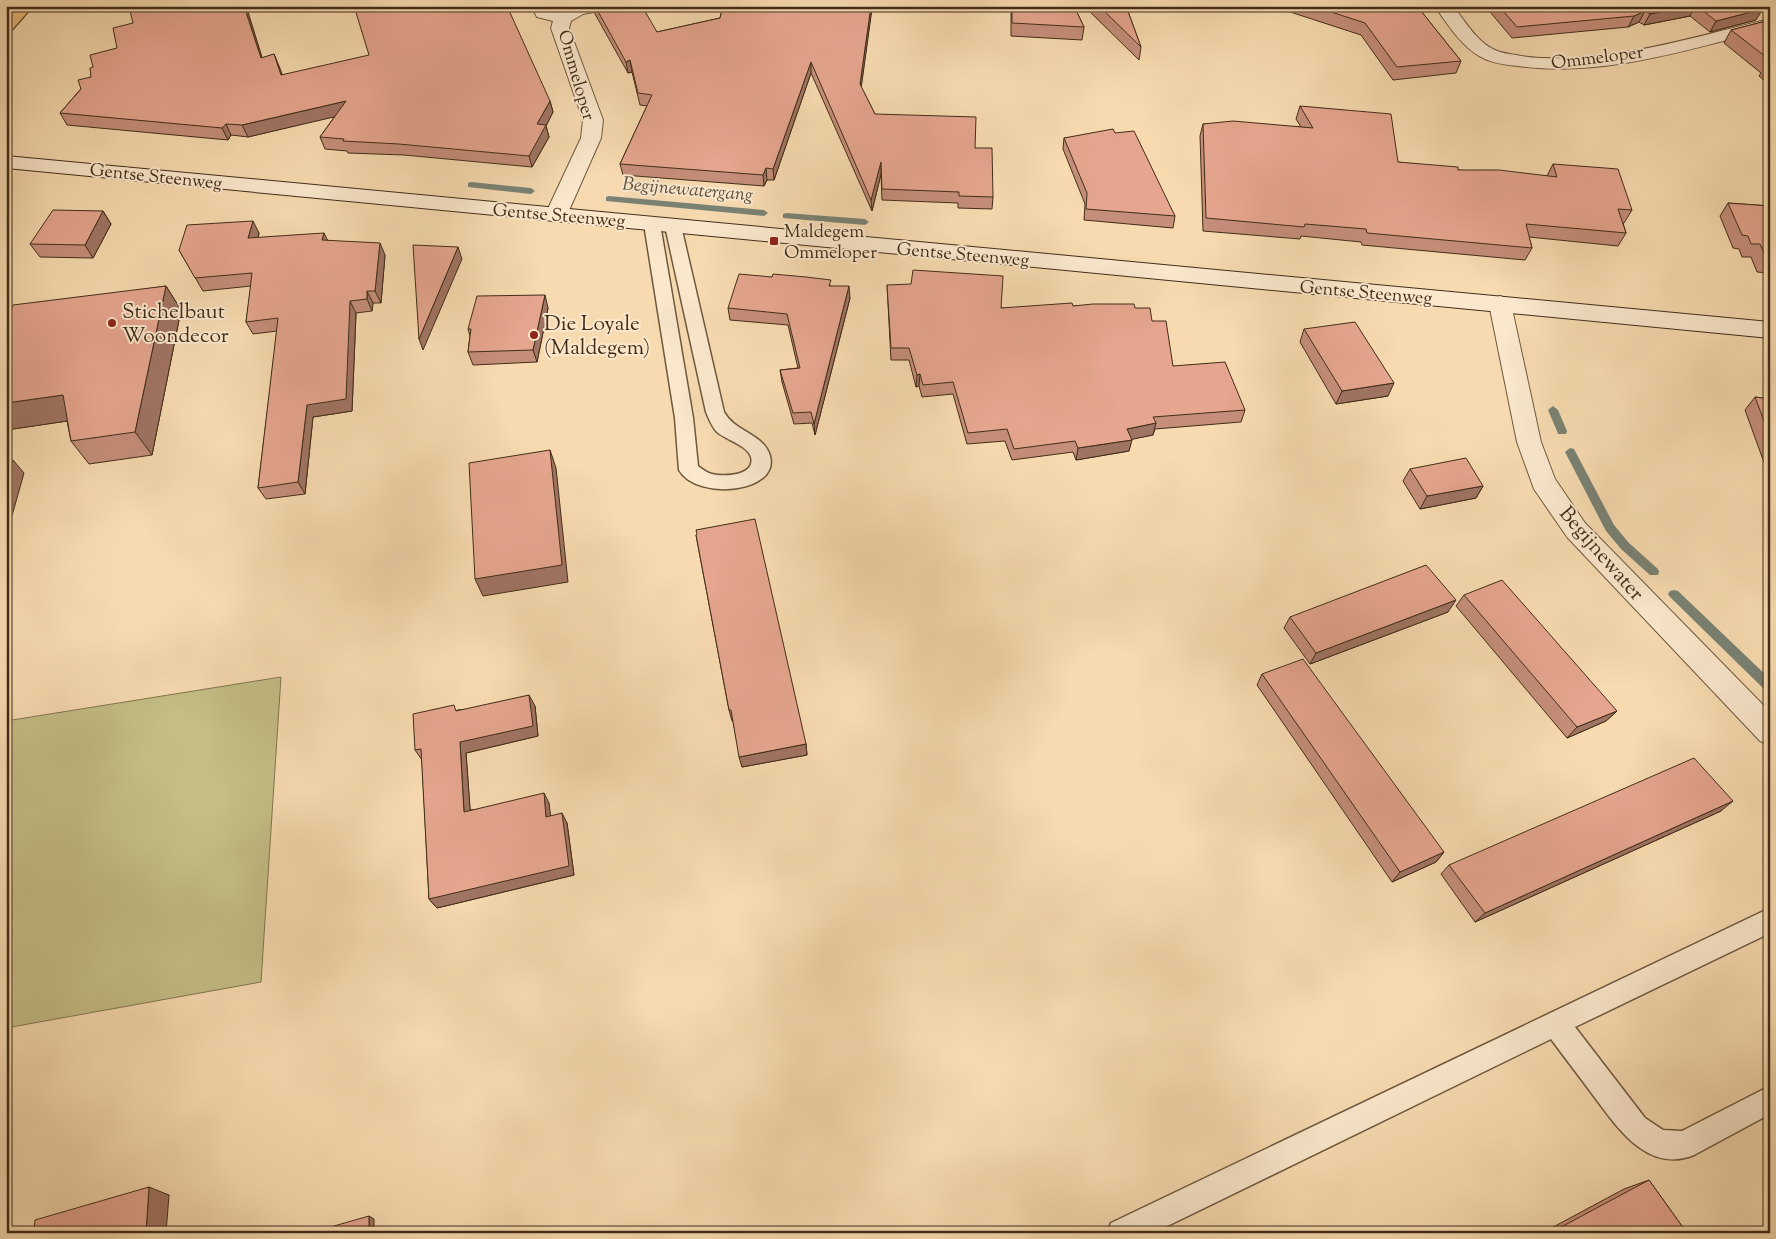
<svg xmlns="http://www.w3.org/2000/svg" width="1776" height="1239" viewBox="0 0 1776 1239" font-family="'Sorts Mill Goudy',serif">
<rect width="100%" height="100%" fill="#f7dab0"/>
<filter id="stains"><feTurbulence type="fractalNoise" baseFrequency=".004" numOctaves="4"/><feColorMatrix values="0 0 0 0 .2 0 0 0 0 .09 0 0 0 0 .02 0 0 0 .5 -.17"/></filter>
<radialGradient id="worn" r=".72"><stop offset=".6" stop-color="#630" stop-opacity="0"/><stop offset="1" stop-color="#630" stop-opacity=".3"/></radialGradient>
<path fill="#c4bd86" stroke="#82754f" d="M281 677 261 982 6 1028V721Z"/>
<g fill="none" stroke-linecap="round" stroke-linejoin="round">
<path fill="#798274" fill-rule="evenodd" d="M471 182 531 188 535 191 531 194 468 187V183Z
M609 196 764 210 768 213 764 216 606 201V197Z
M786 213 865 219 869 222 865 225 783 218V214Z
M1553 406 1558 410 1567 431 1566 434H1558L1557 431 1548 410Z
M1570 448 1574 449 1614 525 1629 543 1658 569 1659 572 1658 575H1650L1621 549 1606 531 1565 452Z
M1674 590 1678 591 1770 679V692L1766 691 1670 597 1668 594 1670 591Z"/>
<g stroke="#6e583e" stroke-width="3">
<path id="lane" d="M652 219 658 220 660 224 693 418 698 466C702 469 707 473 712 474 723 477 756 476 751 457 747 445 726 440 717 432 712 427 709 419 706 412L665 226 667 222 673 221 679 222 681 226 724 412C735 432 764 434 770 456 780 493 697 501 679 470L675 418 644 224 646 220Z
M1770 908V933L1575 1027 1645 1118 1663 1130 1682 1131 1770 1086V1114L1694 1155C1647 1174 1617 1127 1593 1095 1579 1076 1565 1058 1551 1039L1153 1233H1107L1111 1223Z"/>
</g>
<g stroke="#6e583e" stroke-width="2">
<path id="street" d="M531 6H549L550 9 561 12 572 6H607L604 10 583 14 571 21 569 28 603 120 601 138 567 215 563 220 556 222 549 220 545 215 581 138 583 120 551 28 553 21 537 17Z
M1435 6H1453C1465 21 1477 42 1495 50 1503 54 1513 54 1521 56 1602 67 1692 37 1770 19V29C1689 49 1602 78 1518 66 1506 65 1491 63 1481 57 1462 47 1447 24 1435 6Z
M1500 296 1508 299 1511 304 1541 442 1555 479 1585 523 1770 712V745L1760 741 1567 537 1534 489 1517 442 1489 304 1492 299Z"/>
</g>
<g stroke="#412d18" stroke-width="2">
<path id="secondary" d="M6 156 1770 322V338L6 168Z"/>
</g>
<g stroke="#412d18" stroke-width="2">
<path id="highway" d="M14 6H33L12 30 6 31V15Z"/>
</g>
<use href="#lane" fill="#fae7cc" fill-rule="evenodd"/>
<use href="#street" fill="#fae7cc" fill-rule="evenodd"/>
<use href="#secondary" fill="#fae7cc" fill-rule="evenodd"/>
<use href="#highway" fill="#ecbd78" fill-rule="evenodd"/>
</g>
<path fill="#c58e7a" stroke="#412d18" d="M246 6 262 58 274 54 282 75 550 101 553 112 546 126 549 137 532 167 404 155 348 153 347 151 325 149 320 137 335 116 248 137 231 135 228 140 67 125 60 113 91 77 93 67 117 48Z
M594 6H634L636 9 657 32 720 18 723 6H872L861 87 875 114 975 148 993 197 992 209 958 208V203L882 200 881 174 872 211 811 73 774 180H767L764 186 623 175 620 164 647 106 640 105 632 72 628 73 595 14Z
M1011 6H1074L1084 27 1082 40 1011 36Z
M1084 6H1126L1141 47 1139 60Z
M1281 6H1417L1461 61 1456 73 1393 80 1361 35 1281 9Z
M1485 6H1759L1756 20 1710 32 1690 16 1644 25 1639 22 1628 27 1512 38Z
M1770 20V85L1759 76 1761 73 1724 43 1731 30Z
M1300 106 1398 162 1458 170 1547 176 1553 164 1632 210 1624 223H1623L1626 233 1618 246 1529 237 1532 248 1525 260 1362 245 1361 242 1301 236 1300 239 1203 231 1200 136 1203 124 1301 127 1296 119Z
M1115 133 1175 216 1173 228 1084 220 1085 204 1063 149 1064 138Z
M1728 203 1770 206V273L1757 272 1751 257H1742L1739 249 1733 248 1720 216Z
M103 211 111 224 93 258 40 257 30 244Z
M259 233 258 238 328 241 385 255 381 303H373L372 311 356 313 352 411 313 417 305 494 266 499 258 488 277 331 253 334 246 322 251 286 203 291 179 250Z
M772 277 831 286 850 298 815 435 812 423 794 424 782 382 780 370 798 368 788 325 730 320 728 308Z
M887 285 1001 308 1073 306 1135 308 1152 321 1173 366 1245 410 1241 422 1155 429 1153 435 1131 439 1129 451 1076 460 1073 452 1012 460 1005 441 967 444 953 394 922 397 919 386 916 387 909 360H891Z
M166 286 181 310 152 455 89 464 71 441 67 421 6 430V310Z
M548 308 537 362 473 365 468 352 470 336 468 329Z
M1304 329 1388 396 1336 404 1300 342Z
M1755 397 1770 399V479L1745 410Z
M1410 469 1483 486 1476 498 1420 509 1403 481Z
M696 535 806 744 807 755 742 767 733 721H732L729 710Z
M1464 595 1617 711 1606 721 1567 738 1456 606Z
M1448 612 1310 664 1284 628 1290 617Z
M1262 674 1444 852 1436 862 1392 882 1257 685Z
M535 706 538 736 466 753 470 810 549 803 550 816 567 823 574 875 437 908 429 899 422 760 415 750 457 710Z
M1721 811 1475 922 1441 874 1449 865Z
M1649 1180 1687 1233H1542L1624 1189Z"/>
<path fill="#a07463" stroke="#412d18" d="M244 6H246L266 70 261 58Z
M871 6H872V9L860 96V84Z
M1691 6H1695L1690 16 1644 25 1650 14Z
M1763 9 1756 20 1710 32 1716 21Z
M1645 11 1639 22 1628 27 1634 16Z
M274 54 279 66 287 87 281 75Z
M630 60 632 72 628 73 626 62Z
M811 62V73L774 180 773 169Z
M346 101 351 113 248 137 242 125Z
M550 101 553 112 546 126 549 137 532 167 529 156 537 124Z
M226 124 231 135 228 140 222 128Z
M881 162V174L872 211 871 200Z
M766 168 767 180 764 186 763 175Z
M103 211 111 224 93 258 85 245Z
M253 221 259 233 255 250 248 238Z
M324 233 330 245 322 240Z
M380 243 385 255 381 303 375 291Z
M458 247 462 259 423 350 419 339Z
M166 286 181 310 152 455 135 432Z
M849 286 850 298 815 435 814 424Z
M367 291 373 303 372 311 367 299Z
M545 295 548 308 537 362 533 350Z
M350 301 356 313 352 411 313 417 305 494 298 482 307 405Z
M920 374 919 386 916 387 917 375Z
M1394 383 1388 396 1336 404 1342 391Z
M63 395 81 419 6 430V403Z
M1156 423 1153 435 1124 441 1127 429Z
M1132 440 1129 451 1076 460 1078 448Z
M550 450 556 468 568 582 483 596 475 579Z
M13 460 24 473 6 537V483Z
M1483 486 1476 498 1420 509 1427 496Z
M1456 600 1448 612 1310 664 1316 653Z
M529 695 535 706 538 736 466 753 471 821 464 812 460 742Z
M1617 711 1606 721 1567 738 1577 727Z
M806 744 807 755 742 767 739 757Z
M544 793 549 803 552 827 546 817Z
M1733 801 1721 811 1475 922 1485 913Z
M562 813 567 823 574 875 437 908 429 899Z
M1444 852 1436 862 1392 882 1400 872Z
M149 1187 169 1195 166 1233H146Z
M369 1216 374 1219V1233H369Z"/>
<path fill="#e5a58e" stroke="#412d18" d="M134 6H244L261 58 274 54 281 75 369 55 354 6H507L550 101 537 124 546 125 529 156 399 144 343 141 344 139 320 137 346 101 242 125 226 124 222 128 60 113 81 89 78 80 91 77 90 68 93 67 90 55 117 48 113 28 133 23 129 7Z
M595 6H634L636 9 643 8 657 32 720 18 723 6H871L860 84 875 114 976 117 975 148H992L993 197 959 196V192L882 189 881 162 871 200 811 62 773 169 766 168 763 175 620 164 652 95 638 93 630 60 626 62Z
M1012 6H1074L1084 27 1012 23Z
M1099 6H1126L1141 47Z
M1313 6H1417L1461 61 1397 67 1365 23Z
M1499 6H1691L1650 14 1645 11 1634 16 1517 27Z
M1697 6H1759L1763 9 1716 21Z
M1770 20V60L1731 30Z
M1300 106 1391 114 1398 162 1458 167V170H1499L1557 177 1553 164 1618 169 1632 210 1618 209 1626 233 1526 224 1532 248 1367 233 1366 229 1305 224 1304 227 1206 218 1203 124 1233 121 1313 128Z
M1113 129 1115 133 1134 131 1175 216 1086 209 1087 193 1064 138Z
M1728 203 1770 206V260L1767 259 1760 244H1751L1748 236 1742 235Z
M53 210 103 211 85 245 30 244Z
M253 221 248 238 324 233 322 240 380 243 375 291H367V299L350 301 346 399 307 405 298 482 258 488 278 318 246 322 252 273 195 278 179 250 187 225Z
M413 245 458 247 419 339Z
M913 270 1003 276 1001 308 1072 303 1073 306 1093 304H1134L1135 308H1150L1152 321H1166L1173 366 1225 362 1245 410 1153 417 1156 423 1127 429 1132 440 1078 448 1075 441 1014 449 1007 429 968 433 953 382 923 385 920 374 917 375 909 348H891L887 285 911 284Z
M739 274 772 277 773 274 806 277 831 280 829 286H849L814 424 811 412 793 413 780 370 800 368 787 314 728 308Z
M166 286 135 432 71 441 63 395 6 403V310L12 309 13 305Z
M545 295 533 350 468 352 471 329H468L477 296Z
M1355 322 1394 383 1342 391 1304 329Z
M1755 397 1770 399V437Z
M550 450 562 565 475 579 469 463Z
M1466 458 1483 486 1427 496 1410 469Z
M13 460 6 483V462Z
M755 519 806 744 739 757 731 710H729L696 535 697 534 696 530Z
M1426 565 1456 600 1316 653 1290 617Z
M1502 580 1617 711 1577 727 1464 595Z
M1303 659 1444 852 1400 872 1262 674Z
M529 695 533 726 460 742 464 812 544 793 546 817 562 813 569 866 429 899 421 749 415 750 413 714 454 705 456 711Z
M1694 758 1733 801 1485 913 1449 865Z
M1649 1180 1687 1233H1550Z
M149 1187 146 1233H34L35 1220Z
M369 1216V1233H334V1226Z"/>
<g fill="#8f2418" stroke="#fae7cc" stroke-width="2">
<rect x="769" y="236" width="10" height="10" rx="2.5"/>
<circle cx="112" cy="323" r="5"/>
<circle cx="534" cy="335" r="5"/>
</g>
<g text-anchor="middle" stroke-width="4" stroke-linejoin="round" paint-order="stroke">
<g font-size="18" fill="#412d18" stroke="#fae7cc">
<text transform="translate(1597 57) rotate(-7)" y="6">Ommeloper</text>
<text transform="translate(577 75) rotate(74)" y="6">Ommeloper</text>
<text transform="translate(156 176) rotate(6)" y="6">Gentse Steenweg</text>
<text transform="translate(559 215) rotate(5)" y="6">Gentse Steenweg</text>
<text transform="translate(963 254) rotate(5)" y="6">Gentse Steenweg</text>
<text transform="translate(1366 292) rotate(5)" y="6">Gentse Steenweg</text>
</g>
<g font-size="18" fill="#412d18" stroke="#fae7cc" text-anchor="start">
<text x="784" y="237">Maldegem<tspan x="784" dy="21">Ommeloper</tspan></text>
</g>
<g font-size="19" font-style="italic" fill="#58503e" stroke="#fae7cc">
<text transform="translate(688 188) rotate(5)" y="7">Begijnewatergang</text>
</g>
<g font-size="21" fill="#412d18" stroke="#fae7cc" text-anchor="start">
<text x="122" y="318">Stichelbaut<tspan x="122" dy="24">Woondecor</tspan></text>
<text x="544" y="330">Die Loyale<tspan x="544" dy="24">(Maldegem)</tspan></text>
</g>
<g font-size="21" fill="#412d18" stroke="#fae7cc">
<text transform="translate(1602 553) rotate(49)" y="7">Begijnewater</text>
</g>
</g>
<rect width="1776" height="1239" fill="none" stroke="#f7dab0" stroke-width="25"/>
<rect x="8" y="8" width="1761" height="1224" fill="none" stroke="#412d18" stroke-width="2.5"/>
<rect x="12" y="12" width="1751" height="1214" fill="none" stroke="#412d18"/>
<rect width="100%" height="100%" filter="url(#stains)"/>
<rect width="100%" height="100%" fill="url(#worn)"/>
</svg>
